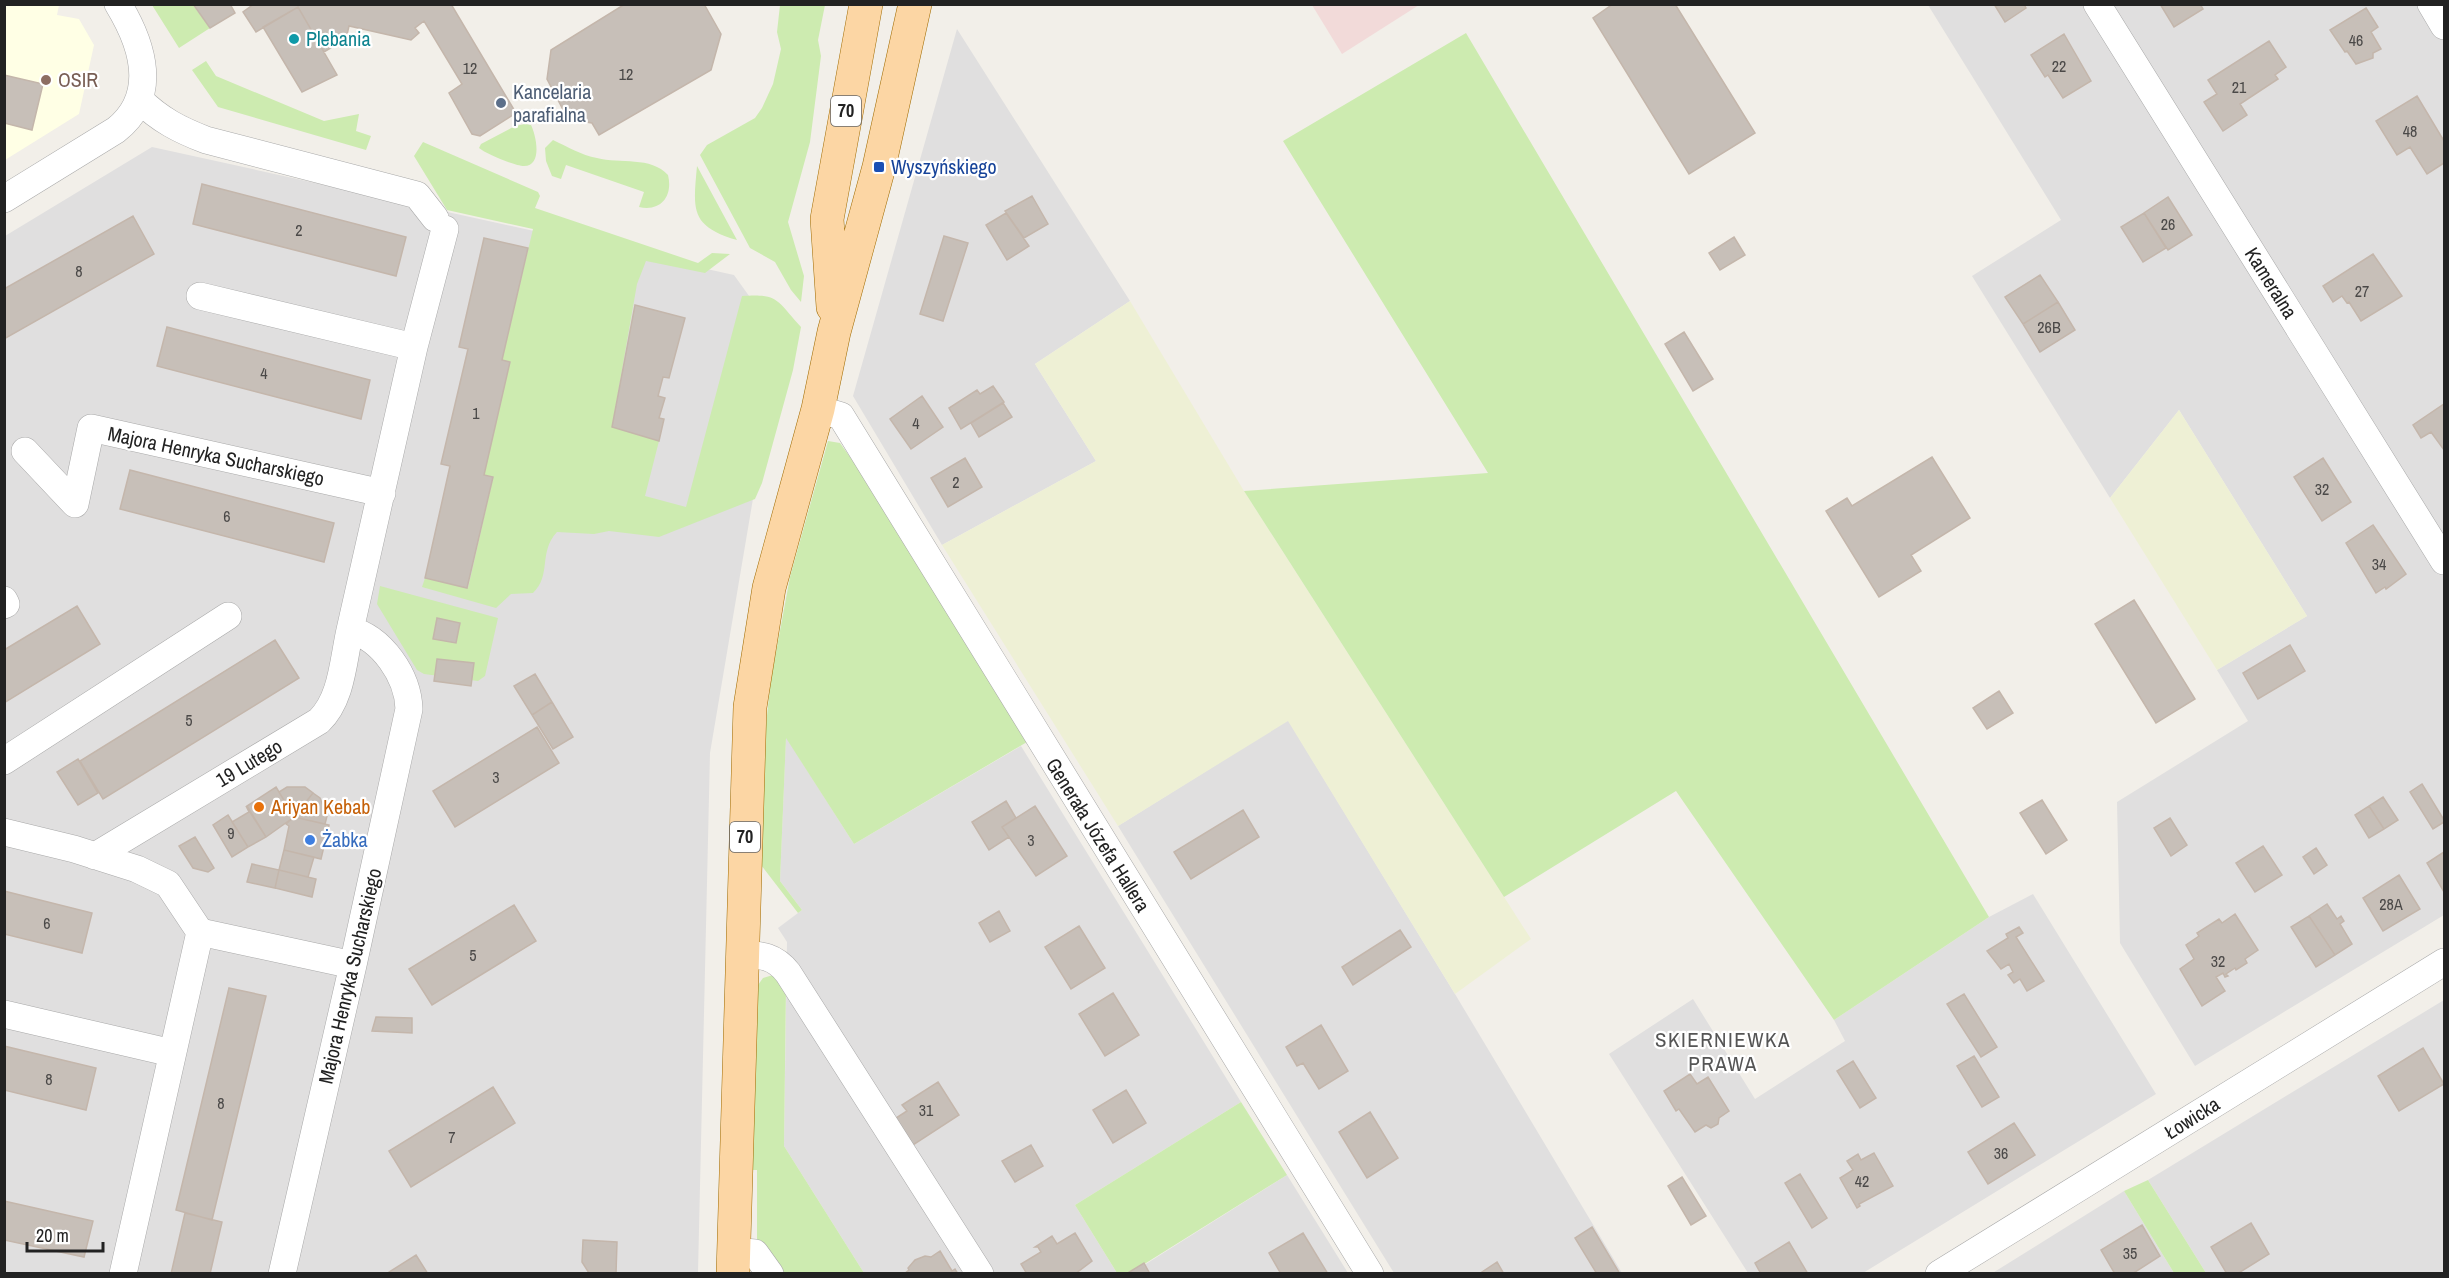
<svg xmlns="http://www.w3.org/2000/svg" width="2449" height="1278" viewBox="0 0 2449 1278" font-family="'Archivo Narrow',sans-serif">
<rect width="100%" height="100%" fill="#f2efe9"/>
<path fill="#e0dfdf" d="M1928 5H2444V915L2195 1066 2120 943 2117 802 2248 721 2217 670 2307 616 2179 410 2110 498 1972 276 2061 220Z
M957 29 1130 301 1035 364 1096 461 942 545 853 396Z
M152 147 734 275 780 339 710 753 698 1273 5 1274V236Z
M1288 720 1455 994 1622 1273H1394L1118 826Z
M786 737 854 844 1021 746 1241 1102 1075 1205 1117 1273H864L784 1146 787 942 778 928 802 910 780 881Z
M2033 894 2156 1094 1863 1273H1748L1609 1054 1693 999 1755 1099 1845 1041 1834 1020 1989 917Z
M2444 1000V1273H2206L2148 1180Z
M1287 1175 1348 1273 1130 1274Z
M2124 1191 2174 1273 1991 1274Z"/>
<path fill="#f2dad9" d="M1312 5H1419L1342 54Z"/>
<path fill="#ffffe5" d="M5 5H59L57 15 79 19 94 45 79 114 5 160Z"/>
<path fill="#eef0d5" d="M1130 301 1244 491 1531 939 1455 994 1288 721 1118 826 942 545 1096 461 1035 364Z
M2179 410 2307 616 2217 670 2110 498Z"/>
<path fill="#cdebb0" d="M152 5H193L210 28 179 48Z
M780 5H825L818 40 821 56 810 142 788 222 804 276 801 302 791 290 775 262 750 248 700 155 707 145 755 118 762 108 773 84 781 49 777 32Z
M1466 33 1989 917 1834 1020 1676 791 1504 897 1244 491 1488 473 1283 141Z
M206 61 216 76 324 121 359 114 356 131 371 136 366 150 218 107 192 70Z
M525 124 531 125C536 135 543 166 524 166 515 166 486 154 479 148L481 144 515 126Z
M553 140C568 147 581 155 597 158 620 164 651 156 668 175 673 195 662 212 639 207L644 192 566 165 561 179 552 176 546 161 545 148Z
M423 142 538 192 540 196 535 208 698 263 712 253 730 254 705 273 646 261 637 284 612 427 659 441 645 496 686 507 742 296C779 293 777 301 801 327L793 370 762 483 755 499 659 537 609 531 594 534 557 532C538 552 552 575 533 593L511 594 496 608 422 587 425 578 468 588 493 478 484 475 510 362 502 360 533 229 447 210 414 156Z
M697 166 737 240C690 226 693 210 697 166Z
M828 441 840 443 868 482 1027 742 854 844 786 738 780 881 802 910 798 913 761 865 766 725 771 679 790 577Z
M380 586 498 618 485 676 478 681 424 674 417 670 377 604Z
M773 975 786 987 784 1146 864 1273H776L757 1243V1170H752L758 985 763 978Z
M1241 1102 1287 1175 1130 1273H1117L1075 1205Z
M2148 1180 2206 1273H2174L2124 1191Z"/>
<path fill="#c7bfb8" stroke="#c4b6ab" stroke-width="1.5" d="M193 4H230L235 13 210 28Z
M254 4H451L516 113 480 136 472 134 449 93 462 84 424 21 415 28 419 33 411 40 349 26 346 39 324 52 298 7 256 32 243 12Z
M625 4H704L721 34 711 70 599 135 592 123 568 119 547 79 551 50Z
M1613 4H1675L1755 133 1689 174 1593 18Z
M1994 4H2024L2026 8 2005 22Z
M2160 4H2200L2203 9 2174 27Z
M298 7 337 75 302 92 263 27Z
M2366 8 2378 27 2371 32 2381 49 2373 53V58L2356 64 2347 51 2345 52 2330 30Z
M2064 34 2091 81 2063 98 2048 75 2045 77 2031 55Z
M2269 41 2286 67 2275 75 2278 79 2240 104 2247 115 2223 131 2204 102 2217 94 2208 80Z
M4 75 43 84 32 130 4 123Z
M2417 96 2444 141V163L2427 174 2410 147 2397 155 2376 121Z
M202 184 406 237 396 276 193 224Z
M1032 196 1048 224 1024 238 1005 211Z
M2168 197 2192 235 2168 250 2144 213Z
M1006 213 1029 246 1007 260 986 225Z
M2144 213 2166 248 2143 262 2121 227Z
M133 216 154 254 4 339V289Z
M944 236 968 243 943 321 920 314Z
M1734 237 1745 255 1720 270 1709 253Z
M484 238 528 248 502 360 510 362 484 475 493 477 467 588 425 578 450 466 441 464 468 349 459 347Z
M2373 254 2402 296 2361 321 2349 302 2347 303 2342 296 2333 302 2323 286Z
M2040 275 2058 302 2023 324 2005 297Z
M2058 302 2075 330 2040 352 2023 324Z
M635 305 685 318 669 378 663 377 658 396 665 398 659 418 664 419 659 441 612 427Z
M167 327 370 380 361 419 157 366Z
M1684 332 1713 379 1693 391 1665 344Z
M993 386 1004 402 961 429 949 408 977 390 980 394Z
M922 396 943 427 911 449 890 419Z
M1003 403 1012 417 979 437 971 423Z
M2444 404V450L2431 432 2421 438 2413 425Z
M1932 457 1970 518 1911 555 1921 571 1879 597 1826 511 1847 498 1852 506Z
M965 458 982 487 948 507 931 478Z
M2323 458 2351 502 2322 521 2294 477Z
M130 470 334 523 324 562 120 509Z
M2373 525 2406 574 2386 589 2385 587 2376 593 2346 543Z
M2134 600 2195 699 2156 723 2095 624Z
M77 606 100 644 4 703V650Z
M437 618 460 623 456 643 433 639Z
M275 640 299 678 103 799 80 761Z
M2290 645 2305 671 2258 699 2243 673Z
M437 659 474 663 471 686 434 681Z
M535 674 552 702 532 715 514 686Z
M1999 691 2013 713 1987 729 1973 708Z
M552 702 573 737 553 749 532 715Z
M537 727 559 763 455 827 433 791Z
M78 759 98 793 78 805 57 772Z
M2422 784 2444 820V822L2433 829 2410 792Z
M276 787 294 817 266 837 247 806Z
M287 787H305L313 793 294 817 279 792Z
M313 793 320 798 327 816 325 824 294 817Z
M2383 797 2398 820 2384 829 2369 806Z
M2042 800 2067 840 2046 854 2020 813Z
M1006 801 1016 818 1002 827 1009 837 989 850 972 822Z
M246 806 266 837 248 847 232 822 249 812Z
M1035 806 1067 856 1036 876 1002 827Z
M2369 806 2384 829 2369 838 2355 815Z
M1243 810 1259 837 1191 879 1174 852Z
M228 815 248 847 232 857 213 825Z
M294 817 329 825 321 859 284 850 289 826 286 824Z
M2170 818 2187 845 2171 856 2154 828Z
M195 837 214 868 208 872 193 868 179 846Z
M2263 846 2282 875 2255 892 2236 863Z
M2316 848 2327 865 2314 874 2303 857Z
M284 850 314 857 308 877 279 870Z
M2444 852V892L2427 863Z
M252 864 279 870 275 888 247 882Z
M279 870 316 879 312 897 275 888Z
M2399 875 2420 909 2383 931 2363 898Z
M4 891 92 913 82 953 4 934Z
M2327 904 2337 919 2341 916 2344 921 2340 924 2352 944 2335 955 2309 916Z
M514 905 536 941 432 1005 409 969Z
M999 911 1010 931 990 942 979 923Z
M2235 914 2258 950 2245 959 2247 963 2236 970 2235 968 2226 974 2228 976 2225 977 2223 973 2216 977 2225 991 2202 1006 2180 969 2194 959 2186 945 2199 936 2197 933 2219 919 2222 923Z
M2309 916 2335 955 2316 967 2291 927Z
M1079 926 1105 968 1071 989 1045 947Z
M2019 927 2023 933 2016 937 2044 981 2027 991 2020 979 2014 983 2008 975 2013 972 2009 964 2001 969 1987 951 2008 938 2006 934Z
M1400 930 1411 947 1353 985 1342 967Z
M229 988 266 996 212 1220 176 1210Z
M1113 993 1139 1035 1105 1056 1079 1014Z
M1964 994 1997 1047 1981 1057 1947 1004Z
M376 1017 412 1018V1033L372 1031Z
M1321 1025 1348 1071 1319 1089 1303 1063 1297 1066 1286 1047Z
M4 1046 96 1068 86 1110 4 1090Z
M2423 1048 2444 1084 2399 1111 2378 1076Z
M1974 1056 1999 1097 1982 1107 1957 1066Z
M1853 1061 1876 1098 1860 1108 1837 1071Z
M1690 1074 1697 1084 1708 1077 1729 1111 1719 1118 1718 1124 1711 1128 1706 1125 1695 1132 1679 1109 1676 1111 1664 1091Z
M938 1082 959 1115 913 1145 896 1118 907 1111 902 1105Z
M493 1087 515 1123 411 1187 389 1151Z
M1126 1090 1146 1123 1113 1143 1093 1110Z
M1370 1112 1398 1158 1367 1178 1339 1132Z
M2014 1123 2035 1155 1988 1184 1968 1152Z
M1031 1145 1043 1166 1015 1182 1002 1161Z
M1874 1153 1893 1186 1859 1204 1860 1206 1857 1208 1840 1178 1853 1170 1847 1161 1858 1154 1861 1160Z
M1800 1174 1827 1218 1812 1228 1785 1183Z
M1682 1177 1706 1216 1691 1225 1668 1186Z
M4 1201 93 1221 84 1257 4 1240Z
M185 1213 222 1222 210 1274H171Z
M2251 1223 2269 1254 2237 1274H2227L2211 1247Z
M2142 1225 2160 1256 2132 1274H2115L2101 1250Z
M1592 1227 1617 1269 1620 1274H1597L1575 1238Z
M1075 1233 1092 1261 1075 1274H1027L1021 1264 1041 1252 1038 1247H1035L1052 1236 1057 1244Z
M1303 1233 1328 1274H1281L1269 1253Z
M583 1240 617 1242 616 1274 589 1273 582 1262Z
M1789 1242 1808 1274H1761L1755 1263Z
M940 1251 952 1271 955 1269 958 1274H904L909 1270 908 1268 915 1260 925 1256 931 1257Z
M416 1255 428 1274H386Z
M1497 1262 1504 1274H1483L1482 1272Z
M1144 1263 1150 1274H1126Z"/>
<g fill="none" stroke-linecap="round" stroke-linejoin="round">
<g stroke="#a9a9a9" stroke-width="28">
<path id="minor" d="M2097 4 2444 561
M2431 4 2444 26
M140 100C160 120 180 130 206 140L417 195 435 218
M4 199 116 130C159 96 143 45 118 4
M200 296 414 347
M818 409 841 416 1370 1274
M25 451 75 504 91 428 382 493
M4 600 6 604 4 605
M4 761 228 616
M4 832 74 849 137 869 168 884 200 932 353 965
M95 856 319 721C342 699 343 661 350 630
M741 954C762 955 775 956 788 973L980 1274
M4 1014 172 1053
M733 1251 755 1253 770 1274
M123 1274 200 932
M282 1274 353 965 409 709C408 676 382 638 350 630L414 347 445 229
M1939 1274 2444 962"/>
</g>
<g stroke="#a06b00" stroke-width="34">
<path id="major" d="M833 307 827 219 866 4
M733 1274 750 707 769 588 818 409 834 332 879 167 915 4"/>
</g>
<use href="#minor" stroke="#fff" stroke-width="27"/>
<use href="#major" stroke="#fcd6a4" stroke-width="33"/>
</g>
<circle fill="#0f9aa8" stroke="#fff" stroke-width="2" cx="294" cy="39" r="6"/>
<circle fill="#8d6e63" stroke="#fff" stroke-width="2" cx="46" cy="80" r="6"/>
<circle fill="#5c6f8a" stroke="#fff" stroke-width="2" cx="501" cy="103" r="6"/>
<rect fill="#1a4fb4" stroke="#fff" stroke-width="2" x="873" y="161" width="12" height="12" rx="3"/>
<circle fill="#e8710a" stroke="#fff" stroke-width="2" cx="259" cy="807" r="6"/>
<circle fill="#3f7fe0" stroke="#fff" stroke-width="2" cx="310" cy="840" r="6"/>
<g text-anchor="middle" stroke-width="4.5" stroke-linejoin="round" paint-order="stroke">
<g font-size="16" fill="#4b4948">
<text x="2356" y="46">46</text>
<text x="2059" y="72">22</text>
<text x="470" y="74">12</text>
<text x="626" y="80">12</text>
<text x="2239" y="93">21</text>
<text x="2410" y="137">48</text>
<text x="2168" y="230">26</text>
<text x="299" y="236">2</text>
<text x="79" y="277">8</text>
<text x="2362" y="297">27</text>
<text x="2049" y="333">26B</text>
<text x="264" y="379">4</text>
<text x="476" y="419">1</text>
<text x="916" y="429">4</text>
<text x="956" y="488">2</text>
<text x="2322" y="495">32</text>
<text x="227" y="522">6</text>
<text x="2379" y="570">34</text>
<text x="189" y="726">5</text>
<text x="496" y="783">3</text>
<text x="231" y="839">9</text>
<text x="1031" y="846">3</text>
<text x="2391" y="910">28A</text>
<text x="47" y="929">6</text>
<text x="473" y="961">5</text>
<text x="2218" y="967">32</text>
<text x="49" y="1085">8</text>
<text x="221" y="1109">8</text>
<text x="926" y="1116">31</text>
<text x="452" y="1143">7</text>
<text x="2001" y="1159">36</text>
<text x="1862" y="1187">42</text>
<text x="2130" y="1259">35</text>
</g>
<g fill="#fff" stroke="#646464" stroke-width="1.5">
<rect x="831" y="96" width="30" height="30" rx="4.5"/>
<rect x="730" y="822" width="30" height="30" rx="4.5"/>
</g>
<g font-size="18" font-weight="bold" fill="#222">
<text x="846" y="117">70</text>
<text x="745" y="843">70</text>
</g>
<g font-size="20" fill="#0d838f" stroke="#fff" text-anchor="start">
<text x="306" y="46">Plebania</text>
</g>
<g font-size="20" fill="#785e54" stroke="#fff" text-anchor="start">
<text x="58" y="87">OSIR</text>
</g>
<g font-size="20" fill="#4e5e75" stroke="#fff" text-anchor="start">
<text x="513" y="99">Kancelaria<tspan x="513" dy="23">parafialna</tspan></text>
</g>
<g font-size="20" fill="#164399" stroke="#fff" text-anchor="start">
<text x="891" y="174">Wyszyńskiego</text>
</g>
<g font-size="20" fill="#222" stroke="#fff">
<text transform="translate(2271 283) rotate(58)" y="7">Kameralna</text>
<text transform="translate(216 456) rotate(12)" y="7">Majora Henryka Sucharskiego</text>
<text transform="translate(249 763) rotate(-31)" y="7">19 Lutego</text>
<text transform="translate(1098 835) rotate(58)" y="7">Generała Józefa Hallera</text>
<text transform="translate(350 976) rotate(-77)" y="7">Majora Henryka Sucharskiego</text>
<text transform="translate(2192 1118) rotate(-32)" y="7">Łowicka</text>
</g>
<g font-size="20" fill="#c56008" stroke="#fff" text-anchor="start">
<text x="271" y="814">Ariyan Kebab</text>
</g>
<g font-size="20" fill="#366cbe" stroke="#fff" text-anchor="start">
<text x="322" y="847">Żabka</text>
</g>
<g font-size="21" letter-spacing="1.5" fill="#555" stroke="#fff">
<text x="1723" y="1047">SKIERNIEWKA<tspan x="1723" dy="24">PRAWA</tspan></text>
</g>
</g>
<rect width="2449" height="1278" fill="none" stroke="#222222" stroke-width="12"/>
<path d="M27 1242v9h76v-9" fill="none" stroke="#222222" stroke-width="3"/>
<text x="36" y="1242" font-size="18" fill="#222222" stroke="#ffffff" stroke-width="4.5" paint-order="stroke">20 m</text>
</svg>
